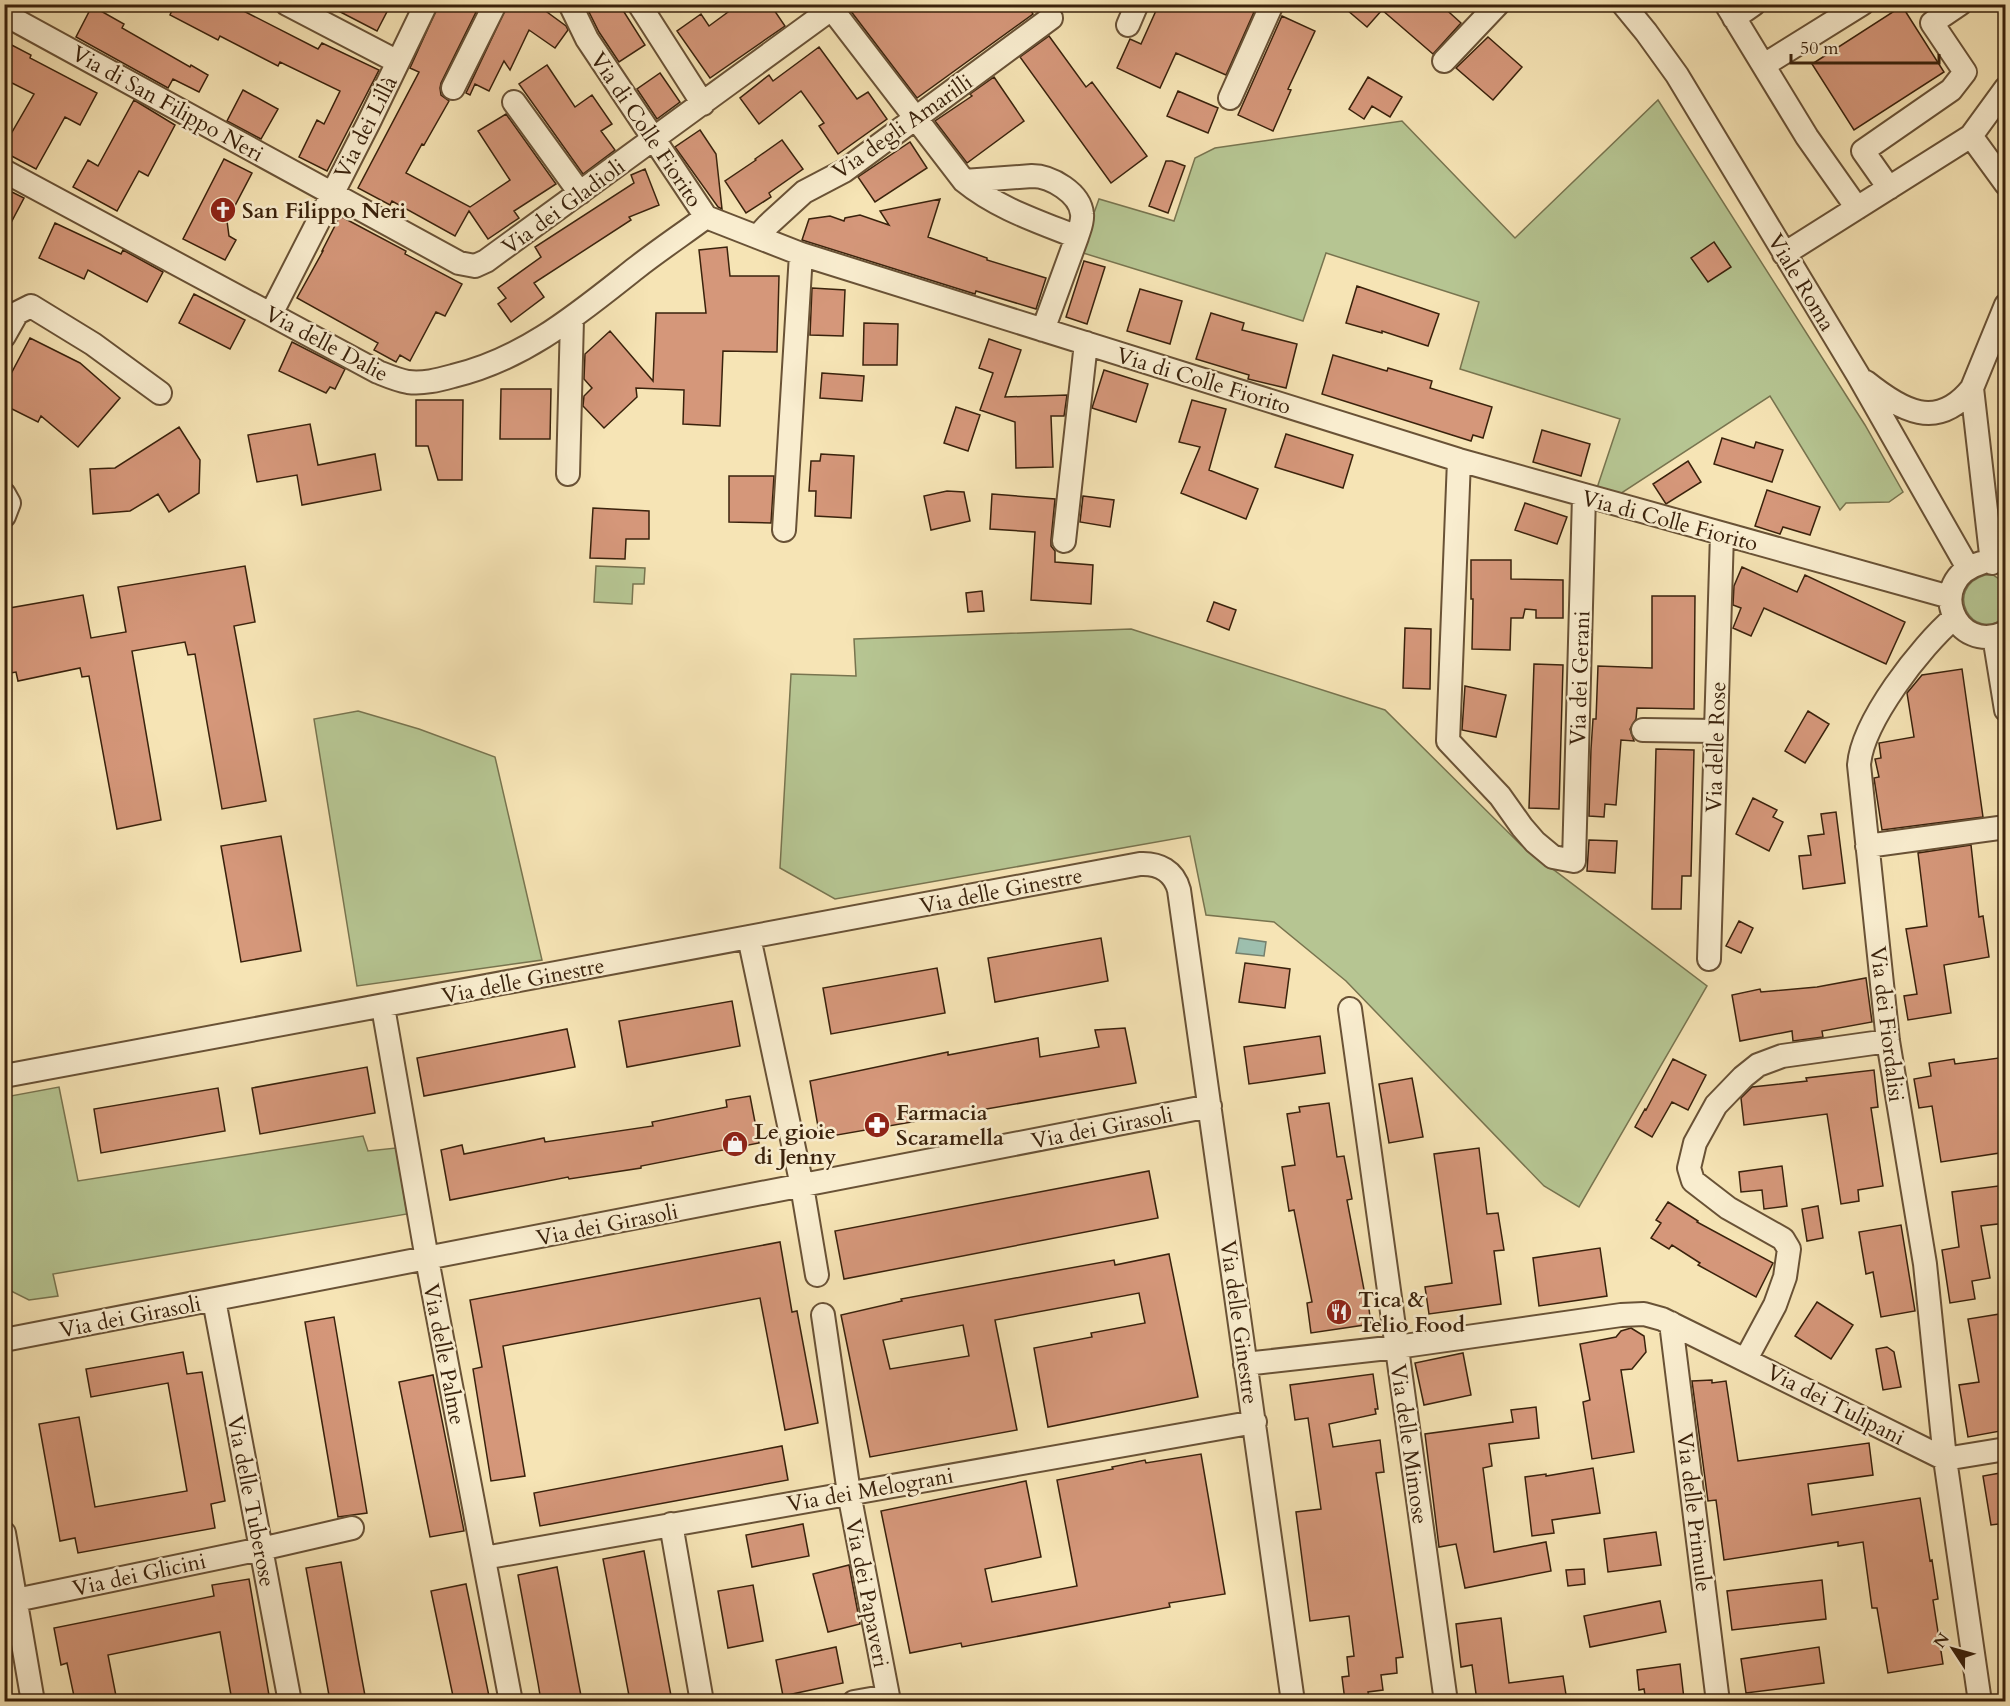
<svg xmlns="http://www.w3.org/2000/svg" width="2010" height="1706" viewBox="0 0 2010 1706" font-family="Cardo,serif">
<rect width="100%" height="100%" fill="#f6e4b5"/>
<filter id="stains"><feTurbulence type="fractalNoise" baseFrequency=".00333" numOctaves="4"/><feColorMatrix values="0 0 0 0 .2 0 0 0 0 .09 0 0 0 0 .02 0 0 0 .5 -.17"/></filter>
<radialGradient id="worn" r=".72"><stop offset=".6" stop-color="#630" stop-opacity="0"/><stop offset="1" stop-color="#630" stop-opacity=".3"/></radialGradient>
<path fill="#b6c592" stroke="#78744f" stroke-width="1.5" d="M1658 100 1865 425 1903 492 1889 502 1846 503 1840 510 1770 396 1620 494 1597 488 1620 419 1460 369 1479 302 1326 253 1303 321 1080 252 1099 199 1174 221 1195 158 1215 148 1402 121 1515 238Z
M596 566 645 568 644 584H633L632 604 594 602Z
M1985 575H1993L2005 583V617C1972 644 1942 588 1985 575Z
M1131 629 1385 710 1521 845 1707 986 1579 1207 1544 1186 1346 981 1274 922 1206 915 1190 836 835 899 780 868 791 674 856 676 854 639Z
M358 711 419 729 495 757 542 960 357 986 314 719Z
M59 1087 78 1181 363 1136 368 1151 396 1148 407 1214 53 1274 58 1296 29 1300 5 1288V1097Z
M5 1657 12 1697 5 1698Z"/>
<path fill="#9dbfae" stroke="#75806d" stroke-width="1.5" d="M1239 938 1266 942 1264 956 1236 953Z"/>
<path fill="#d5977a" stroke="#3a220c" stroke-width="1.5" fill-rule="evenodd" d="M175 4H230L318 49 322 43 379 70 327 171 299 157 317 120 324 124 340 91 280 62 278 66 220 36 218 40 170 15Z
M325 4H391L377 31Z
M439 4H480L441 83 440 88 441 95 449 101 424 145 422 144 406 173 470 207 510 180 478 131 506 114 556 184 514 211 519 218 488 239 469 211 455 236 392 201 390 205 358 188 419 72 410 68Z
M508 4H536L566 26 568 30 555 48 529 30 510 70 504 61 489 91 475 84 470 95 466 93Z
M593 4H619L645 45 619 62 599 32 587 8Z
M739 4H770L785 26 710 78 677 31 701 14 709 26Z
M857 4H1027L1033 14 917 98 850 10Z
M1159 4H1238L1254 12 1226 75 1176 53 1160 88 1117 68 1130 39 1141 44Z
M1340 4H1440L1461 23 1433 54 1382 10 1367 27Z
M92 6 124 24 122 28 190 67 191 65 208 75 199 92 173 79 168 88 76 37Z
M1902 6 1944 72 1854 130 1812 64Z
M1282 16 1315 31 1288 89 1291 90 1273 131 1238 115Z
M1049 36 1086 87 1092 82 1147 156 1111 183 1020 57Z
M1488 37 1522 67 1493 100 1456 68Z
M4 41 31 55 30 58 97 93 80 125 65 117 36 169 4 152V146L34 94 4 79Z
M819 47 857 99 868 92 887 119 838 154 819 126 824 123 801 91 759 124 740 98 769 75 773 81Z
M547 65 575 107 592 95 612 124 601 131 615 150 583 174 519 84Z
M660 73 680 102 657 119 637 89Z
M994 77 1024 121 967 163 935 121 972 96 970 94Z
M1368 77 1402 97 1390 117 1372 106 1364 119 1349 109Z
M243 90 278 109 261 139 227 121Z
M1178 91 1218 108 1208 133 1167 116Z
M134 100 175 125 148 176 139 171 117 211 73 187 88 160 98 166Z
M700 130 716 154 722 209 718 207 675 147Z
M782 140 803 169 769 193 771 197 746 213 725 181 756 160 755 159Z
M910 142 927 168 875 202 858 177Z
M224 159 252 173 227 221 229 236 236 240 225 260 183 239Z
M1166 161H1172L1185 166 1168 213 1149 206Z
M645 169 659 205 629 217 631 220 534 283 544 297 511 322 498 304 506 298 498 288 541 257 535 247 634 183 631 175Z
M4 188 24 198 4 236Z
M940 199 928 237 987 258V260L1046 278 1036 309 976 291 975 294 802 240 809 219 830 216 844 221 845 218 860 215 889 225 880 211Z
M340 216 406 251 405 254 462 284 445 316 436 312 410 361 400 355 396 362 374 350 378 343 297 298 323 251H322Z
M55 223 121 254 123 250 163 272 147 302 88 270 84 279 39 258Z
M1714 242 1731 267 1708 282 1691 258Z
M727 247 730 276H779L777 352 723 351 720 426 683 424 684 390 636 388 637 397 604 428 583 406 584 396 592 388 584 379 585 354 610 331 653 381 656 313H706L699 250Z
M1084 261 1105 267 1087 324 1066 317Z
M1357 286 1439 314 1428 346 1382 331V333L1346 323Z
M812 288 845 290 843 336 810 335Z
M1140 289 1182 301 1170 344 1127 331Z
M194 294 245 320 230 349 179 323Z
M1211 313 1244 323 1242 330 1297 344 1286 388 1248 379 1249 375 1196 359Z
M864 323 898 324 897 365H863Z
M30 338 80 363 120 398 78 447 41 416 38 422 4 405V387Z
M989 339 1021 350 1005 397 1067 395 1064 416H1051L1053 467 1016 468 1015 422 980 410 993 373 979 368Z
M292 342 345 369 335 389 330 387 326 393 279 371Z
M1333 355 1387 371 1388 368 1432 381 1430 388 1492 407 1483 438 1473 435 1471 441 1322 394Z
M1104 370 1148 384 1136 422 1092 408Z
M822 373 864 376 862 401 820 398Z
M501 389H551L550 439H500Z
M416 400H463L462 480H438L428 446H416Z
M1192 400 1226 409 1209 470 1258 489 1246 519 1181 493 1200 447 1179 442Z
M956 407 980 415 968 451 944 443Z
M310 424 318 465 375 454 381 490 302 505 297 475 257 482 248 435Z
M179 427 200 460 199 493 169 512 158 494 130 511 93 514 90 469 115 468Z
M1542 430 1590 444 1581 476 1533 462Z
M1286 434 1353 455 1343 488 1275 467Z
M1722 438 1754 448 1756 442 1783 450 1772 482 1714 464Z
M821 454 854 456 851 518 815 516 816 491H809L811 461H820Z
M1688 461 1701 482 1666 504 1653 484Z
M729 476H774L771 523 729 522Z
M1767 490 1820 507 1810 535 1783 527 1780 534 1755 526Z
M947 491 964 492 970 521 931 530 924 496Z
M992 494 1055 499 1051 540V546L1055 551V562L1093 565 1091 604 1031 600 1035 532 990 529Z
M1083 496 1114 500 1110 527 1080 522Z
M1525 503 1567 517 1557 544 1515 530Z
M593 508 649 511V539H626L625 559 590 558Z
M1471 560H1511V579L1563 580V618H1536V610L1525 609 1523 618H1511L1510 650 1472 649 1473 599H1471Z
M245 566 255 622 234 626 266 801 222 809 195 654 188 655 185 642 132 651 161 820 117 829 89 676 82 677 80 668 18 681 16 672 4 674V609L83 595 91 638 126 632 118 587Z
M1742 567 1797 592 1805 575 1905 622 1886 664 1764 608 1751 636 1733 628 1741 608 1733 605 1734 586Z
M982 591 984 611 968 612 966 593Z
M1652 596H1695L1694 709 1637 708 1636 719 1630 729 1634 741 1621 740 1616 805 1605 804 1604 817 1589 816 1591 749 1593 719H1596L1598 666 1652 668Z
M1214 602 1236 610 1229 630 1207 621Z
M1405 628 1431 629 1430 689 1403 688Z
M1534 664 1563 665 1559 809 1529 808Z
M1962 669 1983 817 1882 830 1874 778 1879 777 1875 759 1881 758 1879 743 1914 737 1907 693 1922 675Z
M1465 686 1506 695 1496 737 1462 730Z
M1808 711 1829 724 1805 763 1785 751Z
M1656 749 1694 750 1691 876H1682L1681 909H1652Z
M1753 798 1777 810 1773 817 1783 822 1769 851 1736 834Z
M1836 812 1845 883 1803 889 1799 856 1811 855 1808 836 1824 834 1821 814Z
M281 836 301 951 241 962 221 846Z
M1589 840 1617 841 1615 873 1587 871Z
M1971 845 1979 917 1983 916 1989 957 1944 965 1951 1013 1908 1020 1904 996 1917 994 1906 929 1927 926 1918 853Z
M1739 921 1753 928 1741 953 1726 946Z
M1101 938 1108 981 995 1002 988 958Z
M1245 963 1290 969 1285 1008 1239 1002Z
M937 968 945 1013 831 1034 823 988Z
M1866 978 1872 1022 1822 1031 1823 1037 1793 1041 1792 1031 1740 1041 1732 995 1760 989 1761 992 1817 987Z
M732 1001 740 1046 627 1067 619 1021Z
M1125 1028 1136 1083 820 1138 810 1081 948 1052V1055L1038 1038 1040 1057 1099 1047 1095 1030Z
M567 1029 575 1067 424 1096 417 1058Z
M1320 1036 1325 1073 1249 1084 1244 1047Z
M2006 1057V1152L1941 1162 1932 1106 1919 1108 1914 1079 1931 1076 1929 1063 1954 1059 1955 1064Z
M1673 1059 1706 1075 1688 1110 1672 1102 1652 1137 1635 1127 1645 1109 1646 1110Z
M367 1067 375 1113 260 1134 252 1088Z
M1874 1070 1878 1107 1871 1108 1883 1186 1858 1190 1859 1201 1841 1204 1827 1114 1744 1125 1741 1098 1752 1087 1807 1081 1806 1078Z
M1412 1078 1423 1137 1389 1143 1379 1084Z
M218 1088 225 1131 101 1153 94 1109Z
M750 1096 759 1143 641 1166V1168L569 1179 568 1177 450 1200 441 1150 462 1145 464 1154 544 1138 545 1142 653 1126 652 1122 727 1107 726 1100Z
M1329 1103 1337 1157 1344 1156 1352 1199 1347 1200 1365 1295 1367 1294 1371 1324 1311 1333 1307 1303 1312 1302 1294 1210 1289 1211 1282 1167 1295 1165 1287 1114 1300 1112 1299 1107Z
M1479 1148 1487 1214 1498 1213 1504 1250 1494 1251 1501 1304 1429 1314 1425 1287 1452 1283 1434 1154Z
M1782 1166 1787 1206 1764 1209 1762 1190 1741 1192 1739 1172Z
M1149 1171 1158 1218 844 1279 835 1231Z
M2006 1185V1223L1981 1226 1990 1278 1972 1281 1975 1299 1950 1303 1942 1250 1959 1247 1952 1192Z
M1668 1202 1698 1221 1697 1222 1773 1263 1756 1297 1698 1265 1700 1263 1672 1245 1669 1249 1651 1238 1661 1223 1656 1220Z
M1818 1206 1823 1238 1807 1241 1802 1209Z
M1901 1225 1915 1311 1881 1317 1873 1272 1866 1274 1859 1232Z
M780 1242 792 1312 797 1311 818 1423 785 1430 760 1298 503 1346 525 1476 491 1481 473 1369 482 1367 470 1300Z
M1600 1248 1607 1296 1539 1306 1533 1258Z
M1169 1254 1198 1397 1048 1427 1034 1348 1092 1337 1091 1333 1145 1323 1139 1293 995 1320 1017 1430 870 1457 841 1315 902 1301 901 1299 1114 1260 1115 1265ZM963 1325 969 1356 890 1369 883 1340Z
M1817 1302 1853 1325 1831 1359 1795 1336Z
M2006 1313V1356L1999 1357 2006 1395V1430L1968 1437 1959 1385 1979 1382 1968 1319Z
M334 1317 367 1513 338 1517 305 1322Z
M1631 1328 1644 1336 1646 1352 1632 1369 1621 1370 1634 1452 1592 1459 1583 1402 1590 1400 1580 1344 1616 1337 1621 1331Z
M1887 1347 1894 1352 1901 1387 1883 1390 1876 1349Z
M183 1352 187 1374 202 1372 225 1501 211 1504 215 1528 78 1553 75 1538 60 1541 39 1424 79 1417 95 1507 187 1491 168 1383 91 1397 86 1369Z
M1463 1353 1471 1395 1424 1405 1415 1363Z
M1373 1374 1378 1409H1375L1376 1414 1329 1424 1333 1447 1380 1440 1384 1472 1376 1473 1403 1657 1396 1658 1397 1673 1381 1675 1383 1690 1368 1692 1369 1698 1345 1701 1342 1677 1349 1676 1347 1657 1354 1656 1349 1616 1310 1621 1296 1512 1321 1509 1308 1418 1295 1420 1290 1385Z
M433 1375 464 1531 430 1537 399 1382Z
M1712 1380V1383L1726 1381 1738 1461 1869 1443 1873 1475 1808 1484 1812 1515 1920 1498 1930 1561 1932 1560 1938 1599 1933 1600 1943 1664 1888 1673 1877 1608H1872L1863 1542 1838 1546V1542L1724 1560 1716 1500 1708 1501 1692 1381Z
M1536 1407 1539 1438 1489 1444 1492 1466 1483 1468 1494 1552 1546 1542 1551 1571 1465 1588 1456 1544 1439 1547 1425 1434 1513 1422 1511 1410Z
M782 1446 788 1480 540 1526 534 1493Z
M1201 1454 1225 1594 1169 1603 1170 1607 962 1647 961 1643 910 1653 881 1511 1026 1481 1041 1557 985 1569 992 1602 1077 1586 1057 1480 1113 1469 1112 1467 1145 1460 1146 1463Z
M1593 1468 1600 1513 1552 1520 1554 1533 1532 1536 1525 1477 1546 1474V1476Z
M2006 1472V1523L1991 1525 1983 1476Z
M803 1524 809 1556 752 1567 746 1535Z
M1656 1532 1661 1565 1608 1572 1604 1539Z
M644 1551 672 1701H630L603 1559Z
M341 1562 358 1658 366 1701H330L306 1568Z
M849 1565 860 1624 828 1632 813 1574Z
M557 1567 577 1675 582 1701H541L538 1683 518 1575Z
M1584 1569 1585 1584 1568 1586 1566 1570Z
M249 1579 270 1701H232L220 1632 108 1655 117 1701H75L67 1663 61 1665 54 1628 214 1596 212 1585Z
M1822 1580 1826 1619 1732 1630 1727 1591Z
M466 1584 490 1701H454L431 1591Z
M753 1585 763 1641 728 1648 718 1591Z
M1660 1601 1666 1632 1590 1647 1584 1616Z
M1501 1618 1509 1683 1563 1676 1567 1701H1477L1472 1665 1461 1667 1456 1624Z
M836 1647 843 1683 783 1696 776 1660Z
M1819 1647 1824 1683 1746 1693 1741 1659Z
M1680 1664 1684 1699 1646 1701 1644 1689 1639 1690 1637 1670Z"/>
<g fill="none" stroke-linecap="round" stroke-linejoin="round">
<g stroke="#695236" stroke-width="26">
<path id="minor" d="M287 4 398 62
M570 4 587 39 706 217 801 254 1459 460 1950 597
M639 4 703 104
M828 4 964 181C997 208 1037 221 1077 237 1079 230 1083 222 1082 214 1080 193 1051 176 1032 176L964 181
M1623 4 1646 32 1677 75 1858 375 1968 568
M1726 4 1807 137 1857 208
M4 14 459 263 475 266 486 261 838 4
M1734 18 1754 4
M1128 25 1137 4
M1444 61 1498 4
M1764 65 1862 4
M453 88 495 4
M1230 98 1272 4
M514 102 580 193
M1971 136 2006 184
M4 171 378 372C388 376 397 380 408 382 423 384 438 380 453 376 525 359 579 313 636 268 659 250 683 234 706 217
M1889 188 1863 151 1951 90 1965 72 1932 23 1960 4
M757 237 768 225 804 192 844 171 1051 18
M1784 254 1971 136 2006 88
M271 314 369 122 426 4
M1043 330 1077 237
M4 336 17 313 31 306 93 344 160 393
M1866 382C1901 410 1937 432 1972 388L2006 305
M1972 388 1992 563
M1459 460 1448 741 1500 796 1522 827 1535 842 1553 857 1574 861 1584 496
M568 474 572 319
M4 494 9 503 4 516
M784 530 801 254
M1064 541 1086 343
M1981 563C1924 580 1955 657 2006 632
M1954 618C1921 646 1862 722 1859 765L1888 1041 1925 1264 1945 1459 1980 1702
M1994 636 2006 710
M1643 730 1715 731
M1867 846 2006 827
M749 937 802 1186 817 1275
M1709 959 1722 534
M383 1007 427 1259 511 1702
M1350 1009 1446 1702
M4 1076 1140 864C1159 863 1174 871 1179 890L1293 1702
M214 1300 290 1702
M823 1315 849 1493 888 1696 854 1702
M1671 1323 1718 1702
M4 1340 1210 1106
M1746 1359 1775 1305 1785 1277 1789 1249 1783 1239 1728 1208 1693 1181 1689 1168 1695 1143 1716 1105 1743 1077 1758 1065 1782 1056 1888 1041
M1245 1364 1397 1347 1621 1315 1644 1314 1662 1319 1945 1459 2006 1449
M671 1524 702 1702
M4 1533 33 1702
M484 1558 1255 1422
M16 1600 261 1549 352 1528"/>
</g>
<use href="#minor" stroke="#f9edcf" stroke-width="22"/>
</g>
<defs>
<g id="church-disc" transform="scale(1.35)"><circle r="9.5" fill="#8f2418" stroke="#f9edcf"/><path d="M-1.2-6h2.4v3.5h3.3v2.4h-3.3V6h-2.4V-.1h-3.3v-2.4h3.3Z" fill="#fff"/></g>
<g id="pharmacy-disc" transform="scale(1.35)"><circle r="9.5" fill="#8f2418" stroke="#f9edcf"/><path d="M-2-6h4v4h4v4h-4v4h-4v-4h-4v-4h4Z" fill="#fff"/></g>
<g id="shop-disc" transform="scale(1.35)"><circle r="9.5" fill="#8f2418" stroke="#f9edcf"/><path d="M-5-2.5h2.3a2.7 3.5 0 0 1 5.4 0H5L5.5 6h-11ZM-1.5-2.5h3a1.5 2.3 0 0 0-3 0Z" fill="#fff"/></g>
<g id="restaurant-disc" transform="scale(1.35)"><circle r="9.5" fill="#8f2418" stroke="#f9edcf"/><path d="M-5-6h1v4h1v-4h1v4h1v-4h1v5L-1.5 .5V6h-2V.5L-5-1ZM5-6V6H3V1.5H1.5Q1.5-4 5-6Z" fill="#fff"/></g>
</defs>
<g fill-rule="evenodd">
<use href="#church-disc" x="223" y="210"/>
<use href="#pharmacy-disc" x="877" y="1125"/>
<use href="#shop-disc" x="735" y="1144"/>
<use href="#restaurant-disc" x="1339" y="1312"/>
</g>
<g text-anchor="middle" stroke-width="5" stroke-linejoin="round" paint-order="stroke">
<g font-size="22" fill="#3a220c" stroke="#f9edcf">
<text transform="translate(168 103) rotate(29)" y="8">Via di San Filippo Neri</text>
<text transform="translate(902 126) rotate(-35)" y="8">Via degli Amarilli</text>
<text transform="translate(365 127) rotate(-63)" y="8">Via dei Lillà</text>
<text transform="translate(647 129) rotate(56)" y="8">Via di Colle Fiorito</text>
<text transform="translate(563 206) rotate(-36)" y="8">Via dei Gladioli</text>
<text transform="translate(1802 282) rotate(59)" y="8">Viale Roma</text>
<text transform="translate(327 343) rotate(28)" y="8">Via delle Dalie</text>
<text transform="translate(1204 380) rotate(17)" y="8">Via di Colle Fiorito</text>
<text transform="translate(1670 520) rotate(15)" y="8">Via di Colle Fiorito</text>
<text transform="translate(1579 678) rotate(-88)" y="8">Via dei Gerani</text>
<text transform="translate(1715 747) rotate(-88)" y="8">Via delle Rose</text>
<text transform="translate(1001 890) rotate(-11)" y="8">Via delle Ginestre</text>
<text transform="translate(523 980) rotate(-11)" y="8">Via delle Ginestre</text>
<text transform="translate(1888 1024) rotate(83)" y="8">Via dei Fiordalisi</text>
<text transform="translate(1102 1127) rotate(-11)" y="8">Via dei Girasoli</text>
<text transform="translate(607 1224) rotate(-11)" y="8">Via dei Girasoli</text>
<text transform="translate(130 1316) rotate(-11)" y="8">Via dei Girasoli</text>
<text transform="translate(1240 1322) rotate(82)" y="8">Via delle Ginestre</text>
<text transform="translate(445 1354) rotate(79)" y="8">Via delle Palme</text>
<text transform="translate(1836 1404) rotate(27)" y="8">Via dei Tulipani</text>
<text transform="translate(1410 1444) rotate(82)" y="8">Via delle Mimose</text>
<text transform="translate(870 1489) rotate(-10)" y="8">Via dei Melograni</text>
<text transform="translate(252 1501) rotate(79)" y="8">Via delle Tuberose</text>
<text transform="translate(1695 1512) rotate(83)" y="8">Via delle Primule</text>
<text transform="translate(139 1574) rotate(-12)" y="8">Via dei Glicini</text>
<text transform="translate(868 1593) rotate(79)" y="8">Via dei Papaveri</text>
</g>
<g font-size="22" font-weight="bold" fill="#3a220c" stroke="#f9edcf" text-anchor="start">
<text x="242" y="218">San Filippo Neri</text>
<text x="896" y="1120">Farmacia<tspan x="896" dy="25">Scaramella</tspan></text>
<text x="754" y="1139">Le gioie<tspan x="754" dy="25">di Jenny</tspan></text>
<text x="1358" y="1307">Tica &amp;<tspan x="1358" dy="25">Telio Food</tspan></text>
</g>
</g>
<rect width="2010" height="1706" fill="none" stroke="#f6e4b5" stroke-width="24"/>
<rect x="6" y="6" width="1998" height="1694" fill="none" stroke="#3a220c" stroke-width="3"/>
<rect x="12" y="12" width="1986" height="1682" fill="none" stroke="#3a220c" stroke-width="1.5"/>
<g transform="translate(1953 1649) rotate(306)" stroke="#f9edcf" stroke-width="4.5" paint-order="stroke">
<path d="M0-4.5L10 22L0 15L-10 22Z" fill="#3a220c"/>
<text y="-9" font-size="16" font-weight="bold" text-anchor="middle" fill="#3a220c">N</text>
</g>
<path d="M1791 54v9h148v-9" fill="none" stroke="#3a220c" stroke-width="3"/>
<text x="1800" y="54" font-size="18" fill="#3a220c" stroke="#f9edcf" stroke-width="4.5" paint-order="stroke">50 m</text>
<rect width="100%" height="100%" filter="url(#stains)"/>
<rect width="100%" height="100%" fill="url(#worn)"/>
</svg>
